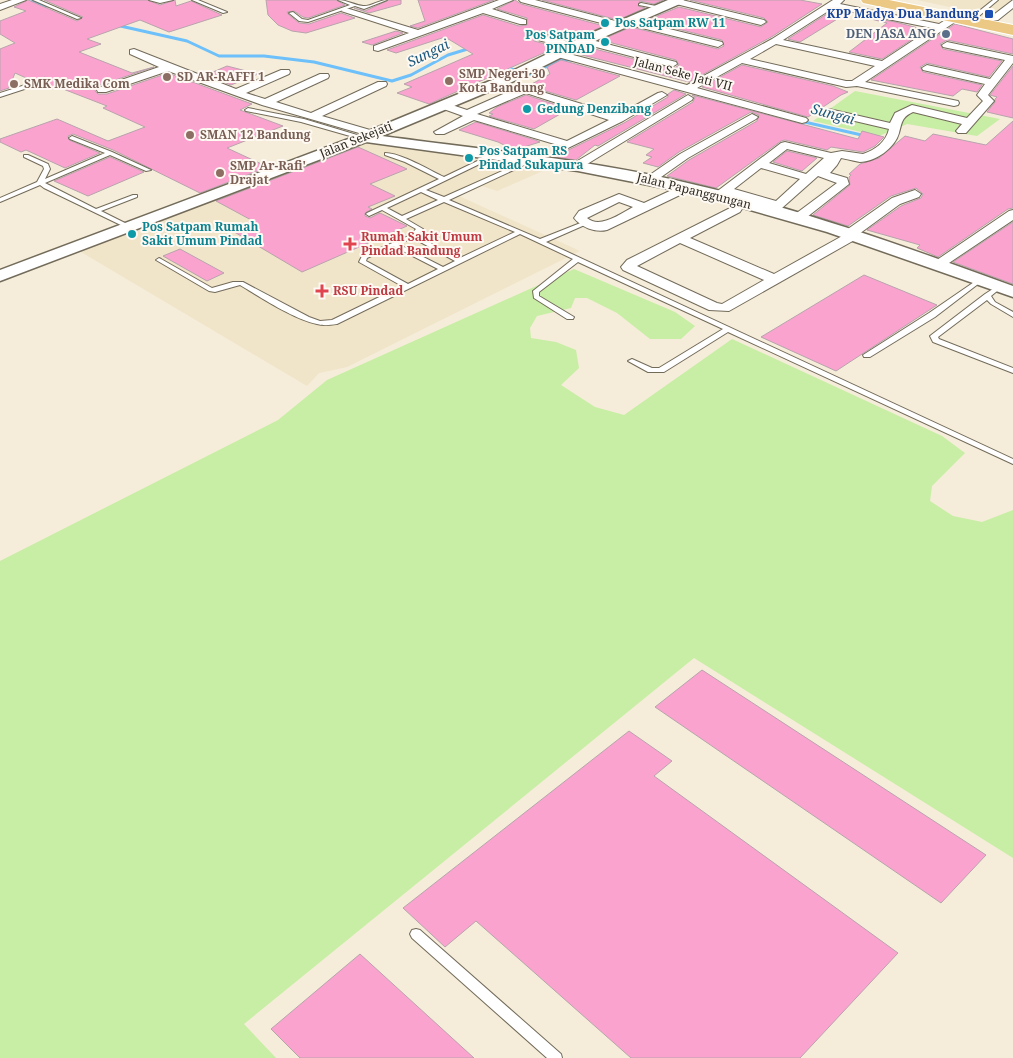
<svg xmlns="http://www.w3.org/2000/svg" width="1013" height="1058" viewBox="0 0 1013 1058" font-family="'Noto Serif',serif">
<rect width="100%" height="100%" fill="#f5edd9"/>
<path fill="#f0e4c9" d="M917 0H1013V9L1001 18Z
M356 141 554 166 497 191 482 186 459 196 580 251 347 367 319 373 307 386 76 249Z"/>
<path fill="#c7eea4" d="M855 91 1000 119 977 136 907 124 879 136 813 121Z
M574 269 675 312 695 326 681 339H650L617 313 587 298H575L571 308 537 316 530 328 531 338 556 342 576 350 579 368 561 385 595 407 624 415 732 339 942 436 965 453 932 486 930 501 953 516 982 522 1013 510V858L694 658 244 1024 276 1058H0V561L278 420 327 380Z"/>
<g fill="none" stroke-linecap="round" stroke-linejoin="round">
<path stroke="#6dc0fa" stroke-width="3" d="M32 0 47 6
M116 25 187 41 219 56H264L314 62 392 81 411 75 448 55 471 48
M502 66 530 75 560 60H573
M800 121 866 136"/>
</g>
<path fill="#fba3cf" stroke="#b8a3ad" d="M28 0 77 21 83 17 44 0H147L160 5 175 0 176 6 191 1 222 15 169 32 140 20 87 39 101 44 79 52 132 73 154 67 97 86 95 91 98 94H107L168 73 252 104 240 110 283 126 227 148 268 167 200 193 113 150 73 134 68 136 69 140 100 153 65 168 26 150 21 152 0 142V139L57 119 108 141 145 127 103 108 107 106 58 87 53 89 44 85 49 81 45 77 33 81 15 73 9 88 0 91V49L15 43 0 34V21L26 11 14 7Z
M266 0H336L345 5 308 18 303 17 294 11 287 12 288 14 299 23 309 24 341 13 355 18 306 33 292 31 278 25 268 15Z
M389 0H401V4L369 13 354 8 365 11Z
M418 0H494L418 28 410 26 425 21Z
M515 0 521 4 604 26 571 40 537 32 533 33 534 41 557 47 429 104 397 93 412 87 404 84 473 54 445 37 396 53 387 50 483 15 519 26 527 25V18L497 9Z
M542 0H663L654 4 640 1 638 6 645 8 618 20Z
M690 0H800L822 4 773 36 689 82 574 53 587 47 673 69 679 65 676 60 601 40 631 27 718 49 724 46 722 40 645 21 679 7 761 27 768 22 764 18Z
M833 10 847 13 800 42 788 39Z
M867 17 895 22 926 30 882 59 849 52 887 23 867 18Z
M955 24 1013 39V54L947 40 940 44 943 49 1002 61 989 77 927 63 920 67 923 72 982 85 977 92 962 89 953 96 871 80Z
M396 31 403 33 372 45 362 42Z
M561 60 620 76 576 100 528 86 550 74 547 67Z
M742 65 833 86 848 92 841 95 808 117 702 87Z
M227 66 258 74 231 85 206 75Z
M1013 66V118L987 112 995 102V99L997 97 990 95Z
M674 90 686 94 598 146 595 145 576 160 554 157 624 123 668 97V94Z
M526 95 569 109 534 129 489 116 493 114 489 113 497 107Z
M692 95 858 139 862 131 884 137 875 146 863 152 831 147 827 150 785 140 781 141 716 188 667 176 689 160 757 121 759 115 751 112 679 152 658 167 643 163 652 157 646 155 654 149 627 142 693 102 695 97Z
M1013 121V208L1008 209 938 257 917 248 920 245 867 230 901 206 921 198 923 194 916 188 891 196 848 226 813 215 850 185 849 177 851 175 849 174 860 164 879 158 905 136 925 141 933 134 986 145Z
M476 122 535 140 540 142 514 150 498 142 459 130Z
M358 147 407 169 370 184 395 196 368 207 372 209 365 213V216L370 218 380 213 407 226 302 272 231 230 253 221 216 201Z
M787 151 817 158 802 171 773 162Z
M110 157 144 172 88 196 54 181Z
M1013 222V284L953 262Z
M180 249 224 273 207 281 163 256Z
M864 275 937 305 836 371 761 337Z
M702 670 986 855 941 903 655 707Z
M629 731 672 761 654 776 898 953 800 1058H631L476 921 445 947 403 908Z
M360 954 474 1058H300L271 1029Z"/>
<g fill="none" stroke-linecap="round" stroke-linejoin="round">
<g stroke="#736b5a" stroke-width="2">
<path id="service" d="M33 0H39L81 18 77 19Z
M149 0H173L160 3Z
M192 0H198L227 12 223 13Z
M338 0C347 0 354 5 363 6 370 7 379 0 387 0L364 9 355 6 308 22 299 21 289 13 293 12 302 19 308 20 350 5Z
M993 0H998L972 22H968V20Z
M641 3 661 7V8L659 9 639 5V4Z
M44 79 47 81 46 82 0 97V93Z
M248 108 304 119 367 138 364 140 301 122 246 111 245 110Z
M72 136 112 152 151 170 146 171 110 155 45 183 96 209 133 195H137V197L101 211 131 226V228H127L44 188 40 185 0 202V198L37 182 44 169 43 166 24 157V155H28L48 164 50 169 45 179 105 153 70 139 69 138Z
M385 153C401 153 429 170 444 177L492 154H496V156L426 190 444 197 529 159H533V161L449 200 540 239 583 222H587V224L546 242 1013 459V464L728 332 664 372H648L628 361 632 359 652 368H659L723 329 578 262 539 292V296L574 317 573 319H567L534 298 533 291 573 259 520 234 337 324C330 325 324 326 317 324 295 320 260 297 240 285L215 292 209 291 156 260 159 258 161 259 212 288 233 282H243L309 317 320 321 332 320 402 286 359 262 362 256 411 235 416 229 382 210 369 216 366 214 367 213 439 179 405 162 385 155ZM421 192 438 200 402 216 387 208ZM444 202 515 232 460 258 417 236 423 229 406 219ZM413 238 455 261 443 267 398 244ZM393 246 438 269 408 284 366 261 367 258Z
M980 278 982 279V281L935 317 870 357H864L863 355 929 313Z
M999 285 1002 287 991 296 995 302 1013 312V317L991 304 987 300 938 337 939 339 1013 368V373L933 342 930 336 985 294Z
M416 929 420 930 561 1054 562 1058H547L412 938 410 934 412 930Z"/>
</g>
<g stroke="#736b5a" stroke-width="2">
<path id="minor" d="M12 0H26L0 10V4Z
M499 0H513L492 9 526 20V24H520L483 13 378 51 374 50V46L409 33 341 11 346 8 418 30Z
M519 0H535L623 23 625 25 620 28 521 2Z
M671 0H682L764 20 766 22 761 25 672 3Z
M833 0H844L840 4 939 24 961 10H967V14L865 82 958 101 959 103 958 105 954 106 857 86 846 87 742 63 697 88 806 118 808 120 806 122 802 123 554 56 553 54 558 51 687 85 772 39ZM833 8 932 28 882 61 783 40ZM776 44 875 66 852 81H846L750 59Z
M1013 0V8L998 20H992V16Z
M629 19 722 42 723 44 718 47 626 24V20Z
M537 34 577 44 578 46 573 49 534 39V35Z
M584 38 676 62 677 64 672 67 581 43 579 41Z
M947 42 1013 56V63L988 95 994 101 966 133H958L956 131 962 124 913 112C902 117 902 122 899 133 895 148 875 162 860 162 854 161 847 159 841 158L837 165 830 173 847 178 849 184 802 221H794L792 218 794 215 837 183 818 176 782 208 778 209 727 195 717 200 711 196 781 143 785 142 831 153 842 151 863 154C875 150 886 142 889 129L825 114 824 112 825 110 829 109 890 123 895 113 912 105 967 118 983 101 977 95 985 84 923 70 922 68 927 65 990 79 1005 60 943 47 942 45ZM787 149 824 158 806 174 769 163ZM761 168 800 179 776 201 734 189Z
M134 49 236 89 281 70H289L290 72 289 74 246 93 265 99 320 74H328L329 76 328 78 276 102 311 113 378 82H386L387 84 386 86 322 116 377 132 379 134 373 137 262 105 168 71 106 92H98L97 90 98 88 159 67 130 54V50Z
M526 87 618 115 658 93 662 92 667 95 623 121 568 148 474 120 444 134H436L434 132 463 116 438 107 437 105 438 103H446L467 110 512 90ZM526 93 609 120 567 141 477 114Z
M688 95 693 98 692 100 579 169 575 170 569 166Z
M752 114 758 117 756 119 688 158 654 182 650 183 644 179 680 154Z
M676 188 680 189 682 192 680 195 607 230C595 233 581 227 574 218L579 211 619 194 644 203ZM619 202 633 207C620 214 600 229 587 218Z
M915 190 921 194 919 197 900 204 859 234 858 238 729 311 709 310 623 270 621 267 627 260 736 205 742 209 740 212 690 238 774 274 844 235 845 231 892 198ZM680 243 764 280 722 304 717 303 637 266Z
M1013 210V220L943 267 938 268 931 264 1009 211Z"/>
</g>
<g stroke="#736b5a" stroke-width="3">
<path id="tertiary" d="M668 0H684L682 3 588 44 512 82 382 136C487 150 593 160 696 185 804 210 909 248 1013 286V297L827 232 694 194 578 171 366 142 0 281V270L359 135 502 76 580 38Z"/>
</g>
<g stroke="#fff" stroke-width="2">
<path id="primary" d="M861 0H889L1013 25V35L868 4 863 3Z"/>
</g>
<use href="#service" fill="#fff" fill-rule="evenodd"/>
<use href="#minor" fill="#fff" fill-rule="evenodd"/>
<use href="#tertiary" fill="#fff" fill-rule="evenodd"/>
<use href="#primary" fill="#ebc883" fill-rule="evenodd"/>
</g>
<rect fill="#1a4fb4" stroke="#fefaf3" stroke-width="2" x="984" y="9" width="10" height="10" rx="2.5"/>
<g fill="#0f9aa8" stroke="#fefaf3" stroke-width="2">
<circle cx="605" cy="23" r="5"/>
<circle cx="605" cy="42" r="5"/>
<circle cx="527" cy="109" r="5"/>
<circle cx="469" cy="158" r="5"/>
<circle cx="132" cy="234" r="5"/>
</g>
<circle fill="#5c6f8a" stroke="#fefaf3" stroke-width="2" cx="946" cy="34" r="5"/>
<g fill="#8d6e63" stroke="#fefaf3" stroke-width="2">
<circle cx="167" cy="77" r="5"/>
<circle cx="449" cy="81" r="5"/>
<circle cx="14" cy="84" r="5"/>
<circle cx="190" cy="135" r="5"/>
<circle cx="220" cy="173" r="5"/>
</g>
<g fill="#e0444e" stroke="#fefaf3" stroke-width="2">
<path d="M347.5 236.5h5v5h5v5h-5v5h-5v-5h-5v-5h5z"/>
<path d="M319.5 283.5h5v5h5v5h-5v5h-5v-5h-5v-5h5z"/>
</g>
<g text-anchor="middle" stroke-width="4" stroke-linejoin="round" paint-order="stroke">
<g font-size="12" font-weight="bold" fill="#164399" stroke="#fefaf3" text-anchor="end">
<text x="979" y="18">KPP Madya Dua Bandung</text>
</g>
<g font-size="12" font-weight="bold" fill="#0d838f" stroke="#fefaf3" text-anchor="start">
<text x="615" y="27">Pos Satpam RW 11</text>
<text x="595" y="39" text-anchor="end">Pos Satpam<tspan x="595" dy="14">PINDAD</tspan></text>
<text x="537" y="113">Gedung Denzibang</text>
<text x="479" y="155">Pos Satpam RS<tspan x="479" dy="14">Pindad Sukapura</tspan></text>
<text x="142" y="231">Pos Satpam Rumah<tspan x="142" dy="14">Sakit Umum Pindad</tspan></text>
</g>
<g font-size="12" font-weight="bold" fill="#4e5e75" stroke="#fefaf3" text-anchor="end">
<text x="936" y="38">DEN JASA ANG</text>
</g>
<g font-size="12" font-weight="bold" fill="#785e54" stroke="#fefaf3" text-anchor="start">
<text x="459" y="78">SMP Negeri 30<tspan x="459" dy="14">Kota Bandung</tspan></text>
<text x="177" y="81">SD AR-RAFFI 1</text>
<text x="24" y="88">SMK Medika Com</text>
<text x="200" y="139">SMAN 12 Bandung</text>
<text x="230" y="170">SMP Ar-Rafi'<tspan x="230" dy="14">Drajat</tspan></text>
</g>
<g font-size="12" fill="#2d2a23" stroke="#fefaf3">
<text transform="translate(683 74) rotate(15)" y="4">Jalan Seke Jati VII</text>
<text transform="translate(356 140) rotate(-22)" y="4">Jalan Sekejati</text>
<text transform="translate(694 191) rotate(14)" y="4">Jalan Papanggungan</text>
</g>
<g font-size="12" font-weight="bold" fill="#be3a42" stroke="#fefaf3" text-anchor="start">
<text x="361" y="241">Rumah Sakit Umum<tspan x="361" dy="14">Pindad Bandung</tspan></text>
<text x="333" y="295">RSU Pindad</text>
</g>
<g font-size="14" font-style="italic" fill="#19577d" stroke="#fefaf3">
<text transform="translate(428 53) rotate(-26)" y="5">Sungai</text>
<text transform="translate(833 114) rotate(15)" y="5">Sungai</text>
</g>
</g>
</svg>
